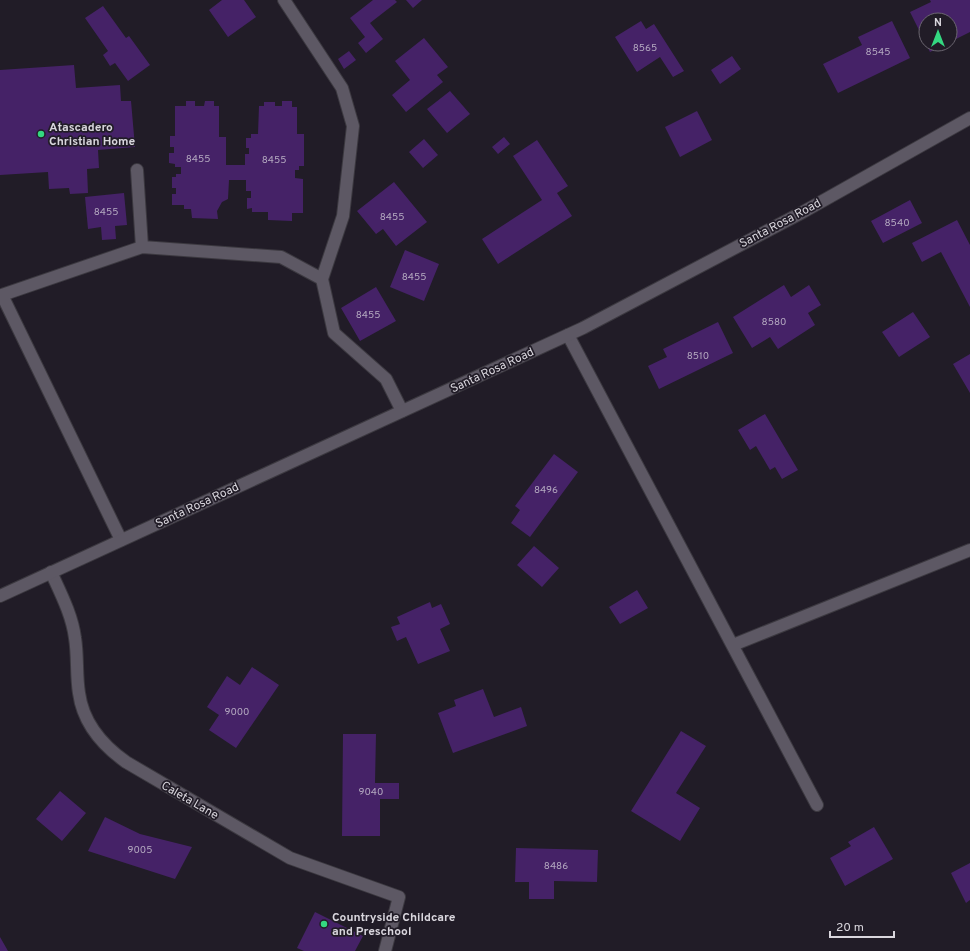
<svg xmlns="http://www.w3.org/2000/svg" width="970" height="951" viewBox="0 0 970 951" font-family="Overpass,sans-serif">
<rect width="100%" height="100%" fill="#211c27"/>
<path fill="#452267" d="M222 0H244L256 17 228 37 209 10Z
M373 0H395L397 2 370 23 383 39 366 53 358 43 365 37 350 18Z
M406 0H422L413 8Z
M930 0H970V32L950 42V20H926V44L910 12 931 2Z
M103 6 126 38 129 36 150 65 128 81 115 63 110 66 103 55 108 51 85 18Z
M641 21 646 29 654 24 684 71 673 77 660 57 637 72 615 37Z
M892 21 910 58 838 93 823 64 862 45 858 37Z
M424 38 448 67 437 75 443 82 406 112 392 95 410 80 395 61Z
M926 44H946L930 52Z
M349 51 356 60 344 69 338 59Z
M732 56 741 69 720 84 711 70Z
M74 65 76 88 120 85 121 101H131L135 147 98 150 99 168 87 169 88 193 70 194 69 188 49 189 48 172 0 175V70Z
M450 91 470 114 447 133 427 109Z
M186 101H195V106H204L205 101H214V106H219V137H226V165H245V154H249V148H246V138H251V134H258L259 106H264V102H275V106H282V101H292V107H297V134H304V166H299V170H295V178L303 179V213H292V221L268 220V212H252V208L247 209V198H251V191H246V180H229L228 199 222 202 217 211 218 219 192 218 191 209H184V205H172V194H176V188H172V177H176V174H181V167H175V164L169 163V153H174V147H170V136H175V106H186Z
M697 111 712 140 680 157 665 127Z
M504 137 510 144 498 154 492 147Z
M424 139 438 155 423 168 409 152Z
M537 140 568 186 557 193 572 216 498 264 482 239 542 200 513 156Z
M394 182 427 222 396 246 383 229 376 234 357 211Z
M124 193 127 225 115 226 116 239 102 240 101 227 88 229 85 197Z
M910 200 922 223 883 243 871 221Z
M957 220 970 245V307L941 252 922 262 912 243Z
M405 250 439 264 424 301 390 287Z
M784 285 791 297 809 285 821 305 808 313 815 325 778 349 770 337 752 348 733 317Z
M376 287 396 321 360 341 341 308Z
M913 312 930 337 899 357 882 332Z
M718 322 733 353 659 389 648 366 667 357 663 349Z
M970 354V393L953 364Z
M765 414 798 470 782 479 775 467 770 470 756 446 750 450 738 430Z
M554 454 578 472 530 537 511 523 520 510 515 506Z
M534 546 559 568 542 587 517 565Z
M637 590 648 608 620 624 609 607Z
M430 602 432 608 441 604 450 624 440 629 450 651 418 664 406 637 397 641 391 627 400 624 397 617Z
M252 667 279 685 236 748 209 730 219 715 207 707 227 676 240 685Z
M483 689 494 717 521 707 527 726 453 753 438 713 456 706 454 700Z
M681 731 706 746 676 793 700 808 680 841 631 811Z
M343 734H376L375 783H399V799H380V836H342Z
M60 791 86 813 62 841 36 819Z
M105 817 140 834 192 847 175 879 88 851Z
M874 827 893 859 845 886 830 858 851 846 848 842Z
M516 848 598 850 597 882 554 881V899H529V882H515Z
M970 863V900L966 903 951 873Z
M315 912 363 936 355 951H304L297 948Z
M0 937 8 951H0Z"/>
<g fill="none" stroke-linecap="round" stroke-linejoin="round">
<g stroke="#3c3940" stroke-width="14">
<path id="minor" d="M142 247 281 257 322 279 343 216 353 126 342 88 284 0
M322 279 334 333 386 379 402 411
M568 335 817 805
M121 540 2 295 142 247 137 170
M51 572C61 594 72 615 75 638 78 656 76 675 79 693 83 723 102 745 126 762L290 858 399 897 385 951
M733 645 970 550"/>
</g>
<g stroke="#3c3940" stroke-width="14">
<path id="tertiary" d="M0 596 583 328 803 212 970 118"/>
</g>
<use href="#minor" stroke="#5d5864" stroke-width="12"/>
<use href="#tertiary" stroke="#5d5864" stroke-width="12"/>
</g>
<g fill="#34d881" stroke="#211c27" stroke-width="1.5">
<circle cx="41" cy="134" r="4"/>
<circle cx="324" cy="924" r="4"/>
</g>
<g text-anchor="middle" stroke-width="3.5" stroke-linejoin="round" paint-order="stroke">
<g font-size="10" fill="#b4a9c0">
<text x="645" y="51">8565</text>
<text x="878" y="55">8545</text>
<text x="198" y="162">8455</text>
<text x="274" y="163">8455</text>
<text x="106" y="215">8455</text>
<text x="392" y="220">8455</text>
<text x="897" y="226">8540</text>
<text x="414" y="280">8455</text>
<text x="368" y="318">8455</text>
<text x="774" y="325">8580</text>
<text x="698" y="359">8510</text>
<text x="546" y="493">8496</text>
<text x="237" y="715">9000</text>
<text x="371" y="795">9040</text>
<text x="140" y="853">9005</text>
<text x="556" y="869">8486</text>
</g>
<g font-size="12" font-weight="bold" fill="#d9d6dd" stroke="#211c27" text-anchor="start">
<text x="49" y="131">Atascadero<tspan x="49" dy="14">Christian Home</tspan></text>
<text x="332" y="921">Countryside Childcare<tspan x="332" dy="14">and Preschool</tspan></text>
</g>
<g font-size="12" fill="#d9d6dd" stroke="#211c27">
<text transform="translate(780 223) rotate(-28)" y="4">Santa Rosa Road</text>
<text transform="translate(492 370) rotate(-25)" y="4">Santa Rosa Road</text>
<text transform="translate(197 505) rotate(-25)" y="4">Santa Rosa Road</text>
<text transform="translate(190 800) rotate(30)" y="4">Caleta Lane</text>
</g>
</g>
<g transform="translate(938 32)"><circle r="19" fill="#211c27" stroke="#6b6670"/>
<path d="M0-3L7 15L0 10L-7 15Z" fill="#34d881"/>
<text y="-6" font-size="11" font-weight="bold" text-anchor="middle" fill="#d9d6dd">N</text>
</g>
<path d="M830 931v6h64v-6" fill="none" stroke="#d9d6dd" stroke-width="2"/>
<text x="836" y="931" font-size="12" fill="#d9d6dd" stroke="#211c27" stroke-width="3" paint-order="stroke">20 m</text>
</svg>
